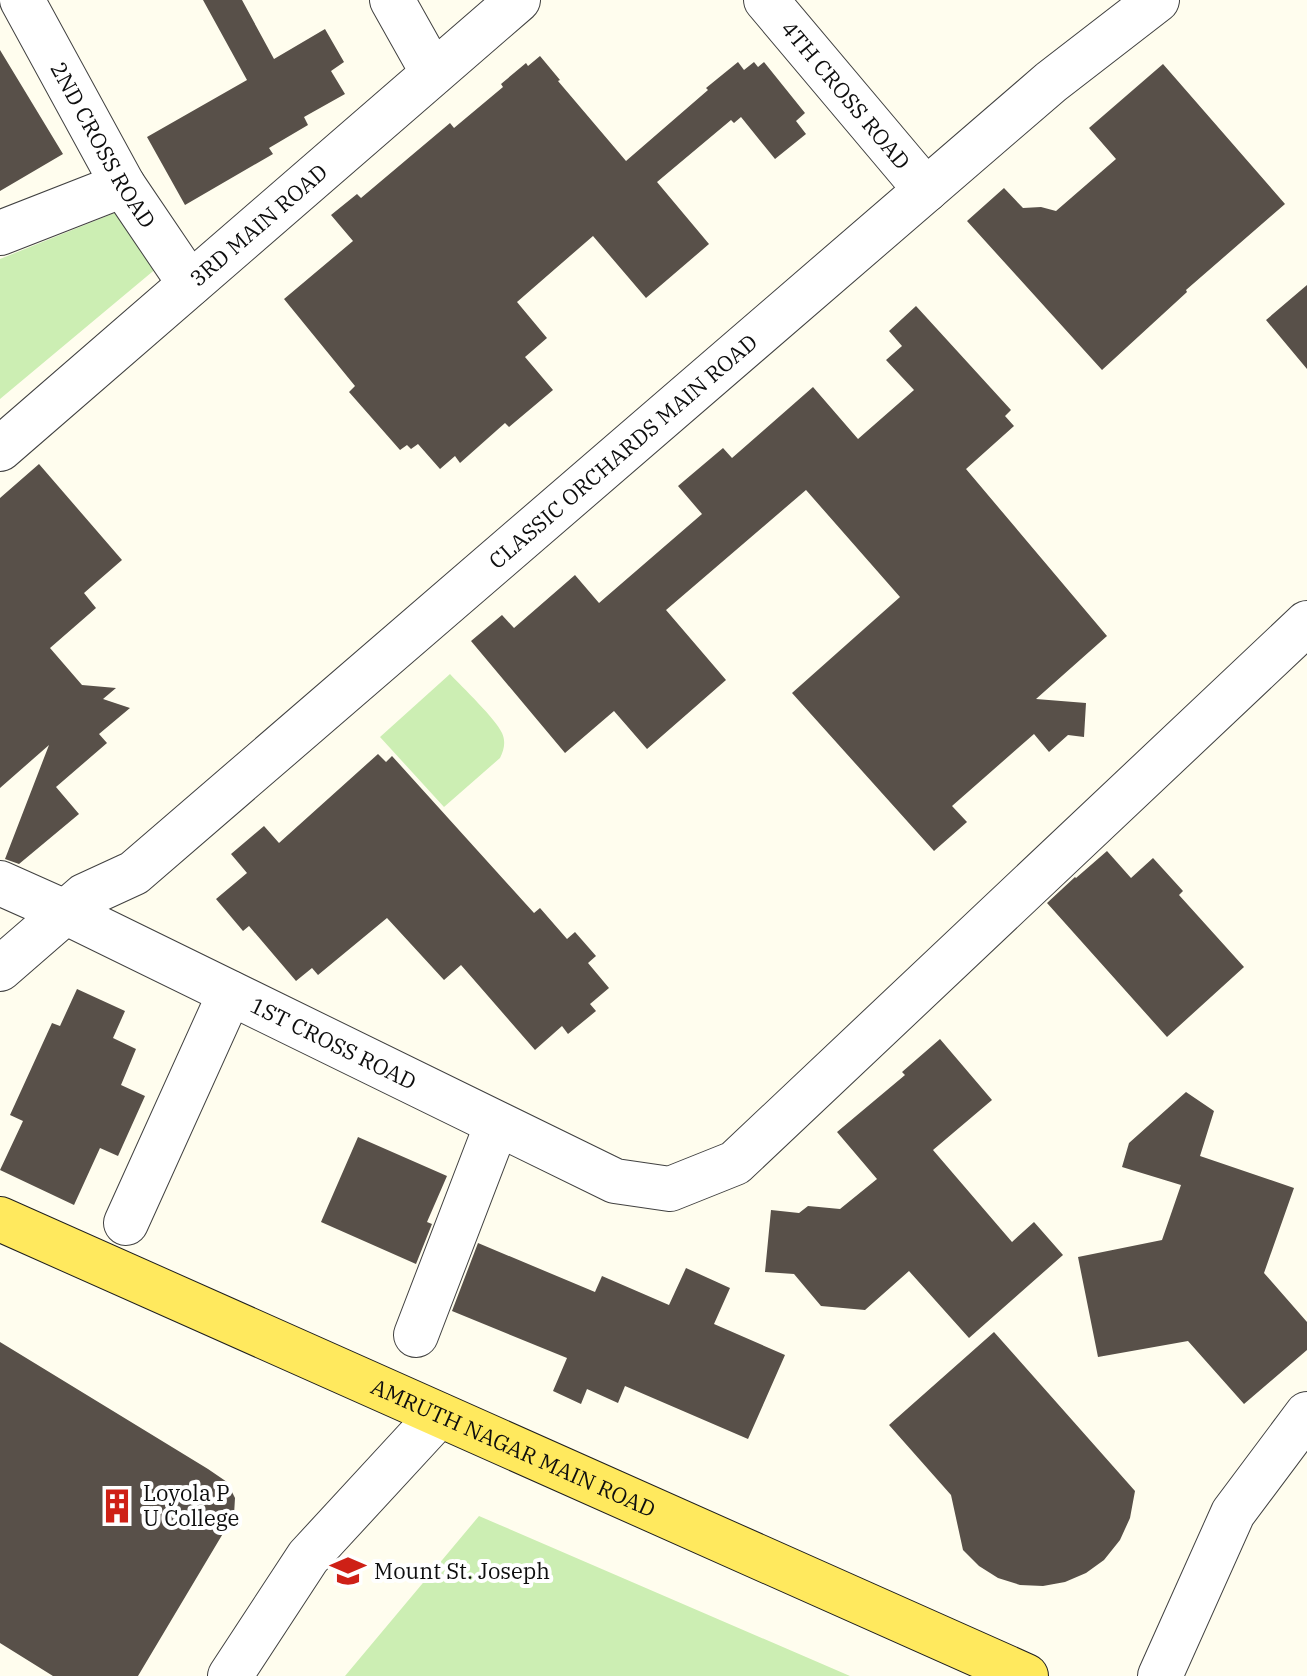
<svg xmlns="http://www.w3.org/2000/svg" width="1307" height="1676" viewBox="0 0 1307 1676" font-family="'IBM Plex Serif',serif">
<rect width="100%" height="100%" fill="#fffdee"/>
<path fill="#cceeb3" d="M122 210 158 267 0 399V259Z
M450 674C462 687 496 719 502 733 506 742 504 750 500 758L444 807 380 737Z
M479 1516 850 1676H345Z"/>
<path fill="#585049" d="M203 0H242L274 59 325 29 344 62 331 71 345 94 304 117 308 125 269 148 273 154 185 205 147 137 247 80Z
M0 50 63 154 0 191Z
M540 56 560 80 558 81 626 161 708 90 706 88 738 62 744 70 754 62 758 67 764 62 805 113 796 121 806 134 775 159 741 117 734 123 731 120 657 182 709 244 646 298 593 236 517 302 547 338 525 357 553 390 509 427 505 423 460 463 455 456 440 469 418 444 411 449 407 445 400 450 349 392 355 386 284 299 353 241 331 215 357 194 361 198 450 123 454 128 503 87 501 84 526 63 528 66Z
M1163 64 1285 204 1186 290 1187 292 1102 370 967 221 1004 188 1023 208 1041 207 1056 211 1116 159 1089 128Z
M1307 285V369L1266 320Z
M916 306 1011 410 1005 416 1014 426 966 469 1107 636 1036 699 1086 703 1084 737 1068 735 1049 752 1034 734 952 806 967 822 934 851 792 693 900 597 806 490 666 610 726 680 647 749 614 711 565 753 471 641 502 615 514 628 575 575 599 603 702 514 678 486 723 448 732 458 813 387 858 439 914 390 886 360 902 346 889 331Z
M39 464 122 560 84 593 96 608 50 648 82 685 116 688 103 699 130 708 99 734 107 743 56 787 79 814 19 864 5 859 49 745 0 788V498Z
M378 754 386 762 392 756 534 913 540 908 567 939 575 932 596 956 588 963 609 988 590 1004 596 1011 568 1034 562 1026 535 1050 461 965 444 980 387 918 318 975 312 968 296 981 249 926 243 931 216 899 247 873 231 854 264 826 279 843Z
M1107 851 1131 878 1153 858 1183 891 1179 895 1244 967 1167 1037 1047 903 1075 877 1076 878Z
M77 989 125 1011 113 1038 136 1049 121 1085 145 1096 118 1156 100 1148 74 1205 0 1170 23 1121 10 1115 52 1023 60 1026Z
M940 1039 992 1100 933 1150 1012 1242 1034 1222 1063 1255 969 1338 909 1271 865 1310 821 1306 794 1274 765 1272 771 1210 799 1213 808 1206 840 1209 877 1179 837 1132 905 1075 902 1072Z
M1186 1092 1214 1111 1200 1156 1294 1188 1264 1273 1307 1322V1350L1244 1404 1188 1341 1098 1357 1078 1257 1162 1240 1181 1185 1122 1167 1129 1143Z
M358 1137 447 1176 427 1222 432 1224 416 1264 321 1222Z
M478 1243 595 1292 602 1276 669 1305 686 1268 730 1288 714 1324 785 1355 748 1439 625 1386 618 1403 587 1389 581 1404 553 1391 567 1358 452 1311Z
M994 1332 1135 1491 1130 1518 1120 1540 1104 1560 1086 1573 1065 1582 1043 1586 1020 1585 998 1578 979 1566 963 1550 951 1495 889 1425Z
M0 1342 208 1469 227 1482 235 1498 234 1515 138 1676H53L0 1643Z"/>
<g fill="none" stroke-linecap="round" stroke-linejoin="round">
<g stroke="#414141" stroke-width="46">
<g id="minor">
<path id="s1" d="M22 0 123 185 190 284"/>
<path d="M392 0 433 73"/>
<path id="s2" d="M766 0 926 190"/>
<path d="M0 233 123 185"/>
<path id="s3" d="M0 449 518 0"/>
<path id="s4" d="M0 883 65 912 615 1181 670 1189 735 1163 1307 623"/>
<path id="s5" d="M0 969 84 896 134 873 1051 82 1157 0"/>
<path d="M126 1223 230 993"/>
<path d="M416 1335 497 1124"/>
<path d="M230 1676 308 1557 439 1415"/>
<path d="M1160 1676 1233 1513 1307 1414"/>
</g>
</g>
<g stroke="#1f1f1f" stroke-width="46">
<g id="major">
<path id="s6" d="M0 1219 1026 1676"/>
</g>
</g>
<use href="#minor" stroke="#fff" stroke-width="44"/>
<use href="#major" stroke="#ffe95e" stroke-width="44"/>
</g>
<defs>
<g id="building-bare" transform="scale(2.76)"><path d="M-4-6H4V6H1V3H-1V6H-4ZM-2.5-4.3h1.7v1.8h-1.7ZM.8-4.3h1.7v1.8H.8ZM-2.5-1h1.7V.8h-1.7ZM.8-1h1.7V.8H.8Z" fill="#ce2016" stroke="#fff" stroke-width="2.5" paint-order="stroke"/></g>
<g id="school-bare" transform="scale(2.76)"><path d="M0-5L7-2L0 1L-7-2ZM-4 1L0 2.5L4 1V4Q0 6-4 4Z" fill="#ce2016" stroke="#fff" stroke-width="2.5" paint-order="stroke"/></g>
</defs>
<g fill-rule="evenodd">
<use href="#building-bare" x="117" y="1506"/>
<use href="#school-bare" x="348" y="1571"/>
</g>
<g text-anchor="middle" stroke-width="8" stroke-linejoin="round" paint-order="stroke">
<g font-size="22" fill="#0e0e0e" stroke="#fff">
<text dy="8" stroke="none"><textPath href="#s2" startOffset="124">4TH CROSS ROAD</textPath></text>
<text dy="8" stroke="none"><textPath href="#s1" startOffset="166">2ND CROSS ROAD</textPath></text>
<text dy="8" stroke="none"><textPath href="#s3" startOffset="342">3RD MAIN ROAD</textPath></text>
<text dy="8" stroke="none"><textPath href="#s5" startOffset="812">CLASSIC ORCHARDS MAIN ROAD</textPath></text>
<text dy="8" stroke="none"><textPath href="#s4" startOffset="370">1ST CROSS ROAD</textPath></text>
<text dy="8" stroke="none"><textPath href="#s6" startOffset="562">AMRUTH NAGAR MAIN ROAD</textPath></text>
</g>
<g font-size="22" fill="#0e0e0e" stroke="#fff" text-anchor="start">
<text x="143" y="1501">Loyola P<tspan x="143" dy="25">U College</tspan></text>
<text x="374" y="1579">Mount St. Joseph</text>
</g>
</g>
</svg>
